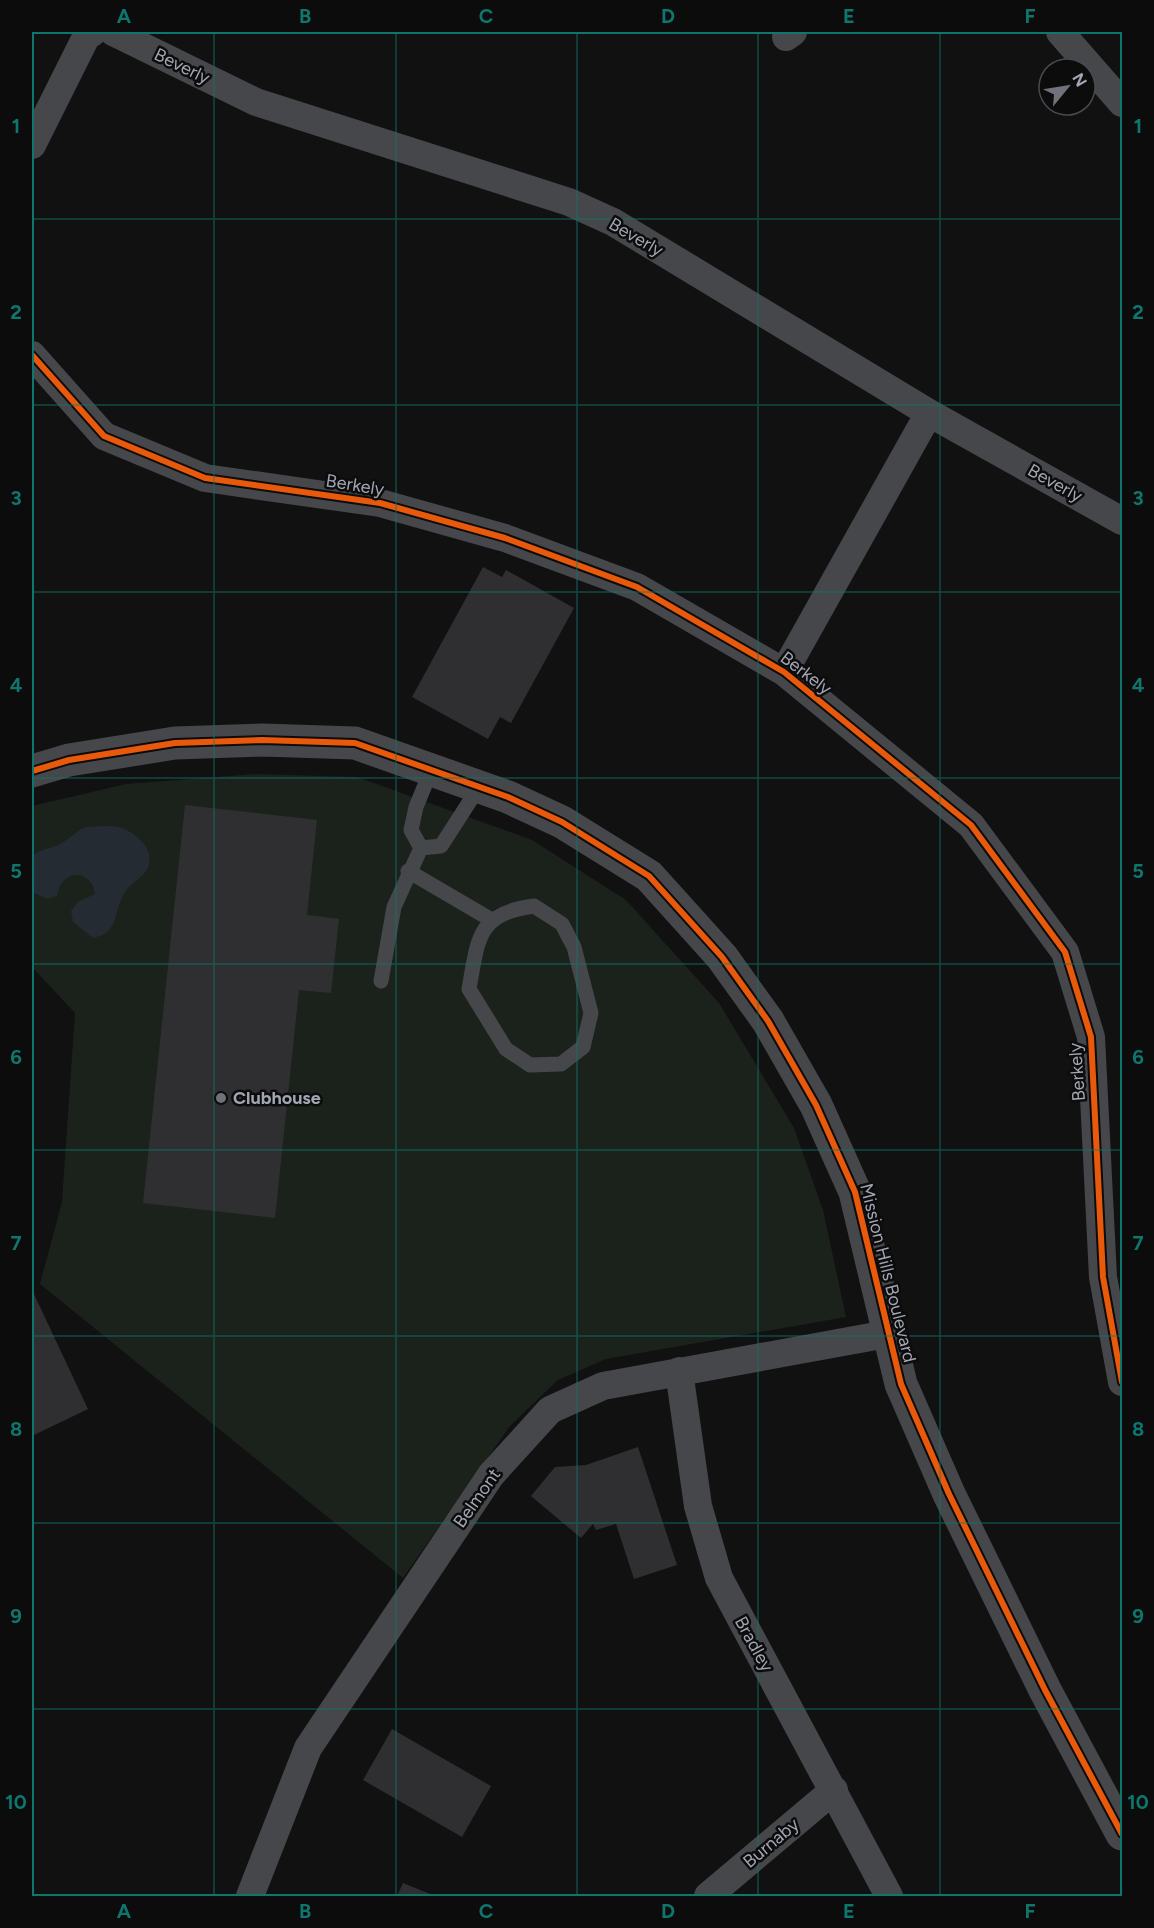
<svg xmlns="http://www.w3.org/2000/svg" width="1154" height="1928" viewBox="0 0 1154 1928" font-family="Figtree,sans-serif">
<rect width="100%" height="100%" fill="#111112"/>
<path fill="#1b221c" d="M255 774 357 777 532 840 626 900 719 1003 794 1128 823 1210 846 1317 606 1359 558 1380 510 1426 403 1578 40 1284 62 1202 75 1013 32 967V806L126 784Z"/>
<path fill="#252b33" d="M86 827C96 827 109 825 119 827 135 832 156 849 148 868 143 878 131 882 125 892 113 910 120 933 93 938L73 922 71 911 78 902 95 894C92 869 61 868 57 896L47 899 32 892V856C41 848 52 849 62 843 71 838 76 831 86 827Z"/>
<path fill="#2f2f31" d="M483 567 502 577 506 570 574 608 511 723 500 717 488 739 412 697Z
M185 805 317 820 307 915 339 919 331 993 299 990 275 1218 143 1203Z
M33 1292 88 1409 32 1436V1293Z
M638 1447 677 1565 634 1579 616 1524 596 1530 593 1524 581 1538 531 1496 555 1467 586 1465Z
M392 1729 491 1786 462 1837 363 1780Z
M403 1883 435 1896H397Z"/>
<g fill="none" stroke-linecap="round" stroke-linejoin="round">
<path stroke="#46474a" stroke-width="15" d="M421 848 441 846 479 787
M421 848 411 830 416 807 432 768
M408 871 490 919
M534 906 562 924 574 947 591 1013 583 1047 561 1064 530 1065 506 1049 469 989C478 939 477 913 534 906Z
M381 981 394 907 421 848"/>
<path stroke="#46474a" stroke-width="28" d="M113 32 256 102 569 202 613 222 929 413 1122 521
M1060 32 1122 103
M786 37 793 32
M32 145 86 37 93 32
M32 355 104 436 205 478 380 503 505 538 637 587 784 672 971 825 1065 952 1091 1037 1103 1277 1122 1382
M784 672 929 413
M679 1371 698 1506 719 1578 889 1896
M250 1896 308 1748 491 1475 550 1410 603 1386 887 1334
M708 1896 834 1790"/>
<path stroke="#46474a" stroke-width="33" d="M32 771 69 760 175 743 262 740 355 743 508 797 562 822 649 876 722 957 768 1021 816 1105 855 1192 901 1384 949 1494 1045 1690 1122 1834"/>
<g stroke="#0c0c0d" stroke-width="10">
<path id="cycleway" d="M32 355 104 436 205 478 380 503 505 538 637 587 784 672 971 825 1065 952 1091 1037 1103 1277 1122 1382
M32 771 69 760 175 743 262 740 355 743 508 797 562 822 649 876 722 957 768 1021 816 1105 855 1192 901 1384 949 1494 1045 1690 1122 1834"/>
</g>
<use href="#cycleway" stroke="#e8590c" stroke-width="6"/>
</g>
<path fill="none" stroke="#0f766e" stroke-width="1.5" stroke-opacity="0.55" d="M214 32V1896M396 32V1896M577 32V1896M758 32V1896M940 32V1896M32 219H1122M32 405H1122M32 592H1122M32 778H1122M32 964H1122M32 1150H1122M32 1336H1122M32 1523H1122M32 1709H1122"/>
<circle fill="#6f727b" stroke="#0c0c0d" stroke-width="2" cx="221" cy="1098" r="6"/>
<g text-anchor="middle" stroke-width="5" stroke-linejoin="round" paint-order="stroke">
<g font-size="18" fill="#a2a6b3" stroke="#0c0c0d">
<text transform="translate(182 66) rotate(26)" y="6">Beverly</text>
<text transform="translate(636 237) rotate(30)" y="6">Beverly</text>
<text transform="translate(1055 483) rotate(29)" y="6">Beverly</text>
<text transform="translate(355 485) rotate(9)" y="6">Berkely</text>
<text transform="translate(806 673) rotate(37)" y="6">Berkely</text>
<text transform="translate(1077 1072) rotate(-94)" y="6">Berkely</text>
<text transform="translate(888 1273) rotate(76)" y="6">Mission Hills Boulevard</text>
<text transform="translate(477 1498) rotate(-55)" y="6">Belmont</text>
<text transform="translate(754 1644) rotate(61)" y="6">Bradley</text>
<text transform="translate(771 1843) rotate(-40)" y="6">Burnaby</text>
</g>
<g font-size="18" font-weight="bold" fill="#a2a6b3" stroke="#0c0c0d" text-anchor="start">
<text x="233" y="1104">Clubhouse</text>
</g>
</g>
<rect width="1154" height="1928" fill="none" stroke="#0c0c0d" stroke-width="66"/>
<g transform="translate(1067 87) rotate(60)"><circle r="28" fill="#0c0c0d" stroke="#484a4f" stroke-width="1.5"/>
<path d="M0-4.5L10 22L0 15L-10 22Z" fill="#6f727b"/>
<text y="-9" font-size="16" font-weight="bold" text-anchor="middle" fill="#a2a6b3">N</text>
</g>
<rect x="33" y="33" width="1088" height="1862" fill="none" stroke="#0f766e" stroke-width="2"/>
<g font-size="20" text-anchor="middle" font-weight="bold" fill="#0f766e">
<text x="124" y="23">A</text>
<text x="305" y="23">B</text>
<text x="486" y="23">C</text>
<text x="668" y="23">D</text>
<text x="849" y="23">E</text>
<text x="1030" y="23">F</text>
<text x="16" y="133">1</text>
<text x="1138" y="133">1</text>
<text x="16" y="319">2</text>
<text x="1138" y="319">2</text>
<text x="16" y="505">3</text>
<text x="1138" y="505">3</text>
<text x="16" y="692">4</text>
<text x="1138" y="692">4</text>
<text x="16" y="878">5</text>
<text x="1138" y="878">5</text>
<text x="16" y="1064">6</text>
<text x="1138" y="1064">6</text>
<text x="16" y="1250">7</text>
<text x="1138" y="1250">7</text>
<text x="16" y="1436">8</text>
<text x="1138" y="1436">8</text>
<text x="16" y="1623">9</text>
<text x="1138" y="1623">9</text>
<text x="16" y="1809">10</text>
<text x="1138" y="1809">10</text>
<text x="124" y="1918">A</text>
<text x="305" y="1918">B</text>
<text x="486" y="1918">C</text>
<text x="668" y="1918">D</text>
<text x="849" y="1918">E</text>
<text x="1030" y="1918">F</text>
</g>
</svg>
